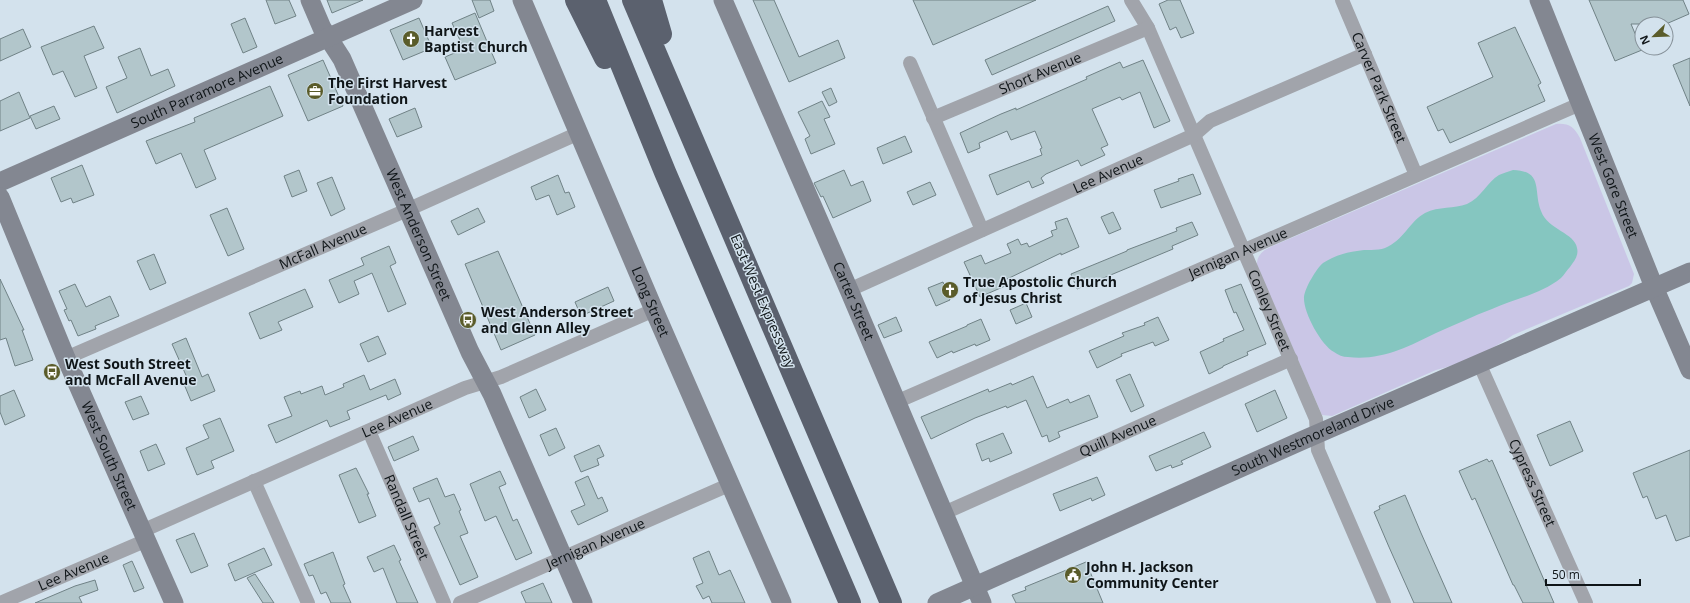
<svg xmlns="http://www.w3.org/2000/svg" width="1690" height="603" viewBox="0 0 1690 603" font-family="'Open Sans',sans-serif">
<rect width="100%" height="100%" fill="#d3e2ed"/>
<path fill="#cac6e6" d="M1556 124C1569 123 1574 127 1580 138L1634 274 1632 283 1629 286 1513 335C1492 350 1461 364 1436 370L1332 416 1322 415 1257 266C1256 254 1265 249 1275 245Z"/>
<path fill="#85c6c0" d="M1513 170C1544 171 1533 191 1541 211 1548 230 1575 233 1577 248 1579 256 1574 261 1570 267 1567 270 1564 275 1561 278 1541 294 1515 299 1492 309 1473 316 1455 325 1436 333 1408 347 1380 361 1348 357 1343 357 1338 355 1334 352 1321 345 1303 312 1304 297 1305 288 1316 269 1323 263 1332 257 1346 252 1357 251 1366 249 1377 251 1385 248 1403 241 1410 221 1425 213 1439 206 1454 209 1467 204 1481 198 1487 182 1499 175 1503 173 1508 172 1513 170Z"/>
<path fill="#b2c6cb" stroke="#708286" d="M266 0H289L296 16 275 24Z
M327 0H363L332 13Z
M472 0H490L494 11 479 18Z
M753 0H774L799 57 838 40 845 58 789 82Z
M913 0H1036L933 45Z
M1168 0H1180L1194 33 1181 38 1176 27 1170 30 1159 4Z
M1589 0H1683L1689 14 1666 24H1631L1642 50 1615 61Z
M1108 6 1115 21 992 75 985 60Z
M475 13 496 63 455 80 445 57 464 49 452 23Z
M245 18 257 47 243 53 231 24Z
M419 18 432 48 403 60 390 30Z
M94 26 104 48 84 56 97 88 75 97 63 71 53 75 41 47Z
M1515 27 1541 83 1538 85 1545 101 1450 143 1443 129 1438 131 1427 107 1493 77 1478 43Z
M23 29 31 47 0 61V39Z
M140 48 151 76 168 69 175 86 117 113 106 87 127 78 118 57Z
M1690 58V106L1673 65Z
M323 60 343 106 308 121 288 75Z
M1143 60 1170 121 1154 128 1140 92 1122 100 1120 97 1092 109 1108 145 1101 148 1105 155 1081 166 1078 160 1046 174 1041 178 1044 183 1032 188 1029 181 997 195 989 175 1042 155 1040 149 1042 148 1035 131 1011 140 1007 131 979 143 980 148 968 153 960 133 1001 114 1016 108V110L1087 79 1086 77 1120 62 1123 68Z
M270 86 283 116 204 150 216 179 196 188 181 153 156 164 146 141 195 122 194 118Z
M831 88 837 102 829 106 822 92Z
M19 92 30 118 0 131V101Z
M822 101 830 117 824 119 835 144 811 154 805 139 810 136 798 112Z
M54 106 60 119 36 129 30 116Z
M415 108 422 127 397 137 389 119Z
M905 136 912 152 883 164 877 148Z
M82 165 94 195 73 203 71 198 61 202 51 178Z
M299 170 307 191 292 197 284 176Z
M844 170 851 186 863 181 871 201 833 218 823 196 821 197 814 183Z
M1193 174 1201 194 1161 208 1154 190 1179 181 1178 179Z
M558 175 565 193 569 192 575 207 557 215 549 195 536 200 531 187Z
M332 177 345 209 331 216 317 183Z
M930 182 936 195 913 205 907 192Z
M227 208 244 249 228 256 210 215Z
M478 208 485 222 458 235 451 221Z
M1113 212 1121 229 1109 234 1101 217Z
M1067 218 1079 247 1061 255V253L1003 281 1005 286 980 297 964 262 981 255 985 264 1011 253 1007 244 1018 239 1021 245 1027 243 1029 247 1053 236 1051 231 1057 229 1055 222Z
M1192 222 1198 235 1172 246 1173 249 1077 289 1071 274 1127 251V250L1177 231 1176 228Z
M389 246 396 263 390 266 406 304 388 312 372 273 354 281 359 294 339 303 329 280 364 265 361 258Z
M498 251 535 335 501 350 465 264Z
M154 254 166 283 150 290 137 261Z
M0 279 24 330H22L33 360 15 366 6 338 0 340Z
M943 282 950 300 936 306 928 288Z
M75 284 86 307 110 296 119 316 95 326 96 329 78 336 71 320 69 321 64 310 67 309 59 291Z
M1241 284 1266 344 1247 352 1248 355 1223 366V367L1209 374 1200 352 1224 341 1223 339 1244 330 1236 312 1234 313 1225 290Z
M608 287 614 301 581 316 575 302Z
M305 289 313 307 278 322 282 330 260 339 249 313Z
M1026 303 1032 317 1016 324 1010 310Z
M896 317 902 331 884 338 878 325Z
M1158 317 1169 340 1155 346 1153 342 1121 354 1122 356 1097 368 1089 351 1124 336 1122 333 1145 325 1144 323Z
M981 319 990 340 976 346 975 344 953 353 952 351 937 358 929 342 967 326V325Z
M378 336 386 354 368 362 360 344Z
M186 338 202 377 208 374 215 391 191 401 184 384 189 382 172 344Z
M1130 374 1144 406 1131 412 1116 380Z
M364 375 370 390 395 379 401 394 388 400 386 395 347 411 350 419 330 427 327 420 276 443 268 425 292 416 284 397 300 391 301 394 322 386 325 395 344 387 343 384Z
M1033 376 1047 408 1068 399 1070 403 1089 395 1098 417 1058 432 1060 437 1049 442 1047 435 1042 437 1026 400 1007 408 1006 406 975 418 931 439 921 417 988 389 989 392 1011 383 1012 385Z
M536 389 546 410 529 418 520 397Z
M14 390 25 416 5 425 0 412V396Z
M1275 390 1287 418 1257 432 1245 404Z
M141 396 149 414 133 420 125 402Z
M220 418 234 451 211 461 214 468 197 475 186 448 209 438 203 425Z
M1570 421 1583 451 1550 466 1537 435Z
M556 428 565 448 549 456 540 435Z
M1204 432 1211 447 1181 461 1183 464 1172 468 1171 465 1156 471 1149 456Z
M1003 433 1012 453 990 462 989 458 982 461 976 444Z
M413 436 419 450 394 461 388 447Z
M156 444 165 464 148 471 140 451Z
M599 445 604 456 597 459 599 465 581 472 574 456Z
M1690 450V536L1676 541 1666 515 1656 519 1647 496 1643 498 1633 473Z
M1487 459 1489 462 1492 460 1554 603H1523L1514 585H1513L1475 498 1472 500 1459 471Z
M356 468 369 494H367L376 516 359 523 339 475Z
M500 471 506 484 499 487 513 521 517 519 532 553 516 560 496 516 485 521 470 484Z
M588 476 598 499 602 497 608 511 578 525 571 511 585 505 575 482Z
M1097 477 1105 495 1092 501 1091 498 1060 511 1053 494Z
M437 478 445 497 454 494 461 510 459 511 468 533 460 536 478 577 460 585 434 527 440 524 429 498 419 502 413 488Z
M1405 495 1421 533 1452 603H1414L1389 547 1374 512 1380 509 1379 506Z
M194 533 208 566 191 573 176 540Z
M394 545 401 560 399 561 418 603H397L383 568 374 572 367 557Z
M264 548 272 565 235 581 228 564Z
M709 551 719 575 730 570 745 603H712L709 596 703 599 696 586 703 583 693 558Z
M333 552 345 584 343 585 351 603H331L326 592 321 594 313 575 309 576 304 564Z
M132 561 144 588 134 592 123 565Z
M1086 562 1103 603H1016L1012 595 1026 590 1025 587Z
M255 574 274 603H263L247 578Z
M95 580 98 590 79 597 82 603H35L75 586Z
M543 583 552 603H526L521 592Z"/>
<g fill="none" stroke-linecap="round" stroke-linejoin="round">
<g stroke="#a1a4ab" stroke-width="14">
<path id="s1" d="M1131 0 1148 28 1316 419 1318 450 1384 603"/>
<path id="s2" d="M1342 0 1416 175"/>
<path d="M910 63 982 230"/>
<path id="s3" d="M933 118 1148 28"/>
<path id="s4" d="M849 290 1194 135 1210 121 1365 54"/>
<path id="s5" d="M66 358 407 210 579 133"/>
<path id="s6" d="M1479 363 1586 603"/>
<path id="s7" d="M896 402 1580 104"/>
<path id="s8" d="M369 431 444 603"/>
<path d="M254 481 308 603"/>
<path id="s9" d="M944 513 1291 359"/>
<path id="s10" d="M142 531 465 388 501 377 654 310"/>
<path id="s11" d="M0 603 147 540"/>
<path id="s12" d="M460 603 731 484"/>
</g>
<g stroke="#838791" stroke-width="19">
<path id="s13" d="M310 0 322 28 342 59 470 352 492 394 583 603"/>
<path id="s14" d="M522 0 654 310 782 603"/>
<path id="s15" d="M723 0 849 290 982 603"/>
<path id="s16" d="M1539 0 1654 287 1690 370"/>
<path id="s17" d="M0 182 413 0"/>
<path id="s18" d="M0 197 66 358 174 603"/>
<path id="s19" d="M937 603 1301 441 1690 272"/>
</g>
<path stroke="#5b616e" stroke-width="22" d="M576 0 605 58
M595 0 665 172 850 603
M633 0 891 603
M651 0 661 34"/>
</g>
<defs>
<g id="church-disc" transform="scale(0.9)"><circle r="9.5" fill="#5a5c2a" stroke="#d3e2ed"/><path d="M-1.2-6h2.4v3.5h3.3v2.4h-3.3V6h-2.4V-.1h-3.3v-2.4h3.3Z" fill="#fff"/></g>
<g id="office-disc" transform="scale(0.9)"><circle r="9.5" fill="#5a5c2a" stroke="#d3e2ed"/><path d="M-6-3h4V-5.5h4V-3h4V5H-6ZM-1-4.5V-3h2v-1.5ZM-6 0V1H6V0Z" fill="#fff"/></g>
<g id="bus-disc" transform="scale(0.9)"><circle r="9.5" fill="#5a5c2a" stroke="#d3e2ed"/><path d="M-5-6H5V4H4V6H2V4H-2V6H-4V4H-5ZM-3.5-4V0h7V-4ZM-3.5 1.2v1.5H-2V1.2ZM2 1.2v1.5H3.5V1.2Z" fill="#fff"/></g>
<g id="civic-disc" transform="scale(0.9)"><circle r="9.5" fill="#5a5c2a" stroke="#d3e2ed"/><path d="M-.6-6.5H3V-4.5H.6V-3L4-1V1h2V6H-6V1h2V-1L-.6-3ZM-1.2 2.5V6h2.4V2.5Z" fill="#fff"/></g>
</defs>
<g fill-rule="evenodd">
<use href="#church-disc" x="411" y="39"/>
<use href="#office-disc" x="315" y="91"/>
<use href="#church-disc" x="950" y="290"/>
<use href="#bus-disc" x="468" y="320"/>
<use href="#bus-disc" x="52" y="372"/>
<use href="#civic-disc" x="1073" y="575"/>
</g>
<g text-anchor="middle" stroke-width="3" stroke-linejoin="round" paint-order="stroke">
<g font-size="14" font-weight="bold" fill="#0f1518" stroke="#d3e2ed" text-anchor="start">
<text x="424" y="36">Harvest<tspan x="424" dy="16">Baptist Church</tspan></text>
<text x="328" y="88">The First Harvest<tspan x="328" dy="16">Foundation</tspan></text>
<text x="963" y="287">True Apostolic Church<tspan x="963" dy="16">of Jesus Christ</tspan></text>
<text x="481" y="317">West Anderson Street<tspan x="481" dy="16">and Glenn Alley</tspan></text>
<text x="65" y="369">West South Street<tspan x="65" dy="16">and McFall Avenue</tspan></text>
<text x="1086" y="572">John H. Jackson<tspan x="1086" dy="16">Community Center</tspan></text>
</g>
<g font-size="14" fill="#0f1518" stroke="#d3e2ed">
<text dy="5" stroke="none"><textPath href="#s3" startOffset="116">Short Avenue</textPath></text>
<text dy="5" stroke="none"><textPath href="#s2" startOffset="95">Carver Park Street</textPath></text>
<text dy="5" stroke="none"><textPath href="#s17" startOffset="226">South Parramore Avenue</textPath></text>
<text dy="5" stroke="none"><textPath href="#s4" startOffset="284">Lee Avenue</textPath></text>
<text dy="5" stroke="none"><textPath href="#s16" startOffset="200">West Gore Street</textPath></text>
<text dy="5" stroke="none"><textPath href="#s13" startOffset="259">West Anderson Street</textPath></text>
<text dy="5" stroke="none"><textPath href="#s5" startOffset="280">McFall Avenue</textPath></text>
<text dy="5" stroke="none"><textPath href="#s7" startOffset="373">Jernigan Avenue</textPath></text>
<text transform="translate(763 301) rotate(67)" y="5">East-West Expressway</text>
<text dy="5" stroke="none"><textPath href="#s15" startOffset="328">Carter Street</textPath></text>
<text dy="5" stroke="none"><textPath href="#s14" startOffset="328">Long Street</textPath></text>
<text dy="5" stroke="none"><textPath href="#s1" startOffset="340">Conley Street</textPath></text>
<text dy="5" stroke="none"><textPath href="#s10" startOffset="279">Lee Avenue</textPath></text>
<text dy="5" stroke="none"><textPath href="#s9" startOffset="190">Quill Avenue</textPath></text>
<text dy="5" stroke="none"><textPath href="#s19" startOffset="411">South Westmoreland Drive</textPath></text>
<text dy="5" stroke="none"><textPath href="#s18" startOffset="281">West South Street</textPath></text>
<text dy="5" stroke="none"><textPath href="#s6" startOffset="131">Cypress Street</textPath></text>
<text dy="5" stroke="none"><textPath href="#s8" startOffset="94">Randall Street</textPath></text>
<text dy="5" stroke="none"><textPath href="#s12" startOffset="148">Jernigan Avenue</textPath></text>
<text dy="5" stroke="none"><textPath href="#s11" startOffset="80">Lee Avenue</textPath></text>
</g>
</g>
<g transform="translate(1654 36) rotate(247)"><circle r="19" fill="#d3e2ed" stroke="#859098"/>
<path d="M0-3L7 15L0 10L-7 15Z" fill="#5a5c2a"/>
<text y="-6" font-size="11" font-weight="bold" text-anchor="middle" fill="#0f1518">N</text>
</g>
<path d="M1546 579v6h94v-6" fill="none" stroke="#0f1518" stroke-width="2"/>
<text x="1552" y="579" font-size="12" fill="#0f1518" stroke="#d3e2ed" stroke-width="3" paint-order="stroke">50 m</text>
</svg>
